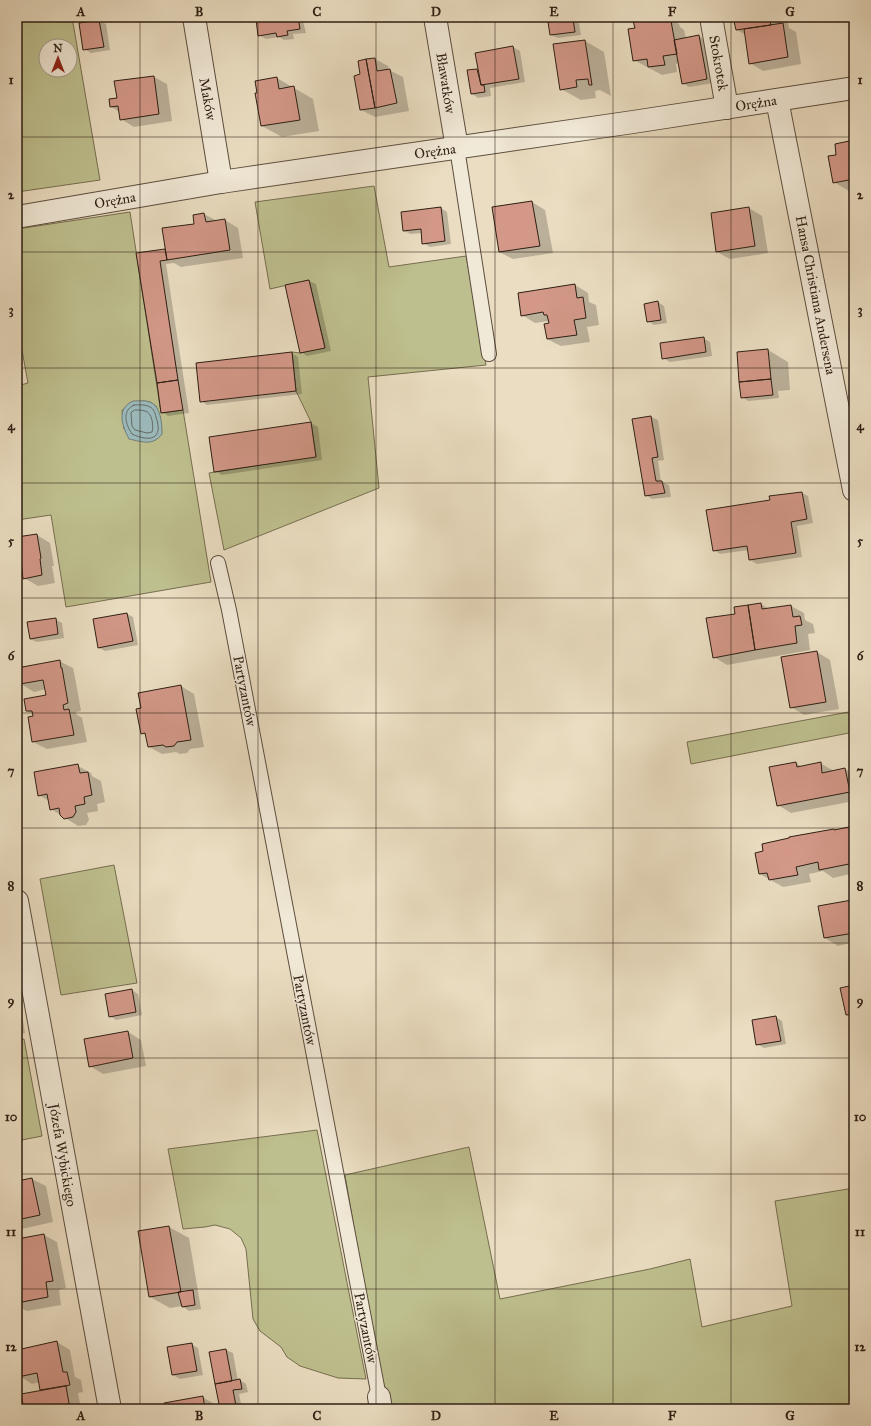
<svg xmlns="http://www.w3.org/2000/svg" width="871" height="1426" viewBox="0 0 871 1426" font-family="'IM FELL Great Primer',serif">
<rect width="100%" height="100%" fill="#eaddc1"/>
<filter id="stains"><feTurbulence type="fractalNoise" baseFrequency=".005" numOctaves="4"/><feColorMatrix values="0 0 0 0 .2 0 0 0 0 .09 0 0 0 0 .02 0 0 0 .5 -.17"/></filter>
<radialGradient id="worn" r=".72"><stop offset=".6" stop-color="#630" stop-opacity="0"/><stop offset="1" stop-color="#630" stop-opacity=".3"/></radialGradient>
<path fill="#bebf8e" stroke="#766e50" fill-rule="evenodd" d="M17 17H72L100 180 17 192ZM46 46H70V70H46Z
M374 186 389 267 466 256 486 365 368 377 379 488 224 550 209 473 316 456 311 422 296 391 292 352 300 353 325 347 309 280 270 289 255 202Z
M130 212 161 413 183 410 211 582 66 607 51 515 17 520V386L28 383 17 323V229ZM142 401 150 402 157 407 124 429 122 410Z
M854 711V732L691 764 687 742Z
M114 865 137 983 61 995 40 879Z
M24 1039 42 1136 17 1141V1040Z
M317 1130 366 1379 338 1378 300 1366 287 1357 281 1347 260 1331 253 1319 246 1249 241 1238 230 1229 215 1225 205 1227 183 1229 168 1149Z
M469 1147 500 1299 650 1269 690 1259 702 1327 792 1306 775 1201 854 1188V1409H385L345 1175Z"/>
<path fill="#9bbabc" stroke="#6f7c78" d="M133 401C138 401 145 400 150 402 161 406 162 424 162 434 153 446 143 442 129 439 122 425 116 409 133 401Z"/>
<path fill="#0003" d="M275 17H302L306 33 293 34 294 39 284 40 279 37 266 39 259 35Z
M468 17H507V19L475 23 469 19Z
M599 17H619L604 20Z
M663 17H667L679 24 680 27 684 30 686 39 699 36 705 40 713 83 689 87 683 83 679 63 676 64 677 72 662 75 634 60 636 29Z
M734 17H787L789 28 796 32 801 64 763 71 750 63 746 35 737 30Z
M573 20 579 23 581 35 558 38 551 35Z
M99 21 106 24 110 50 91 53 84 49 80 23Z
M585 41 604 52 611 96 600 90 595 91 596 98 581 100 561 89Z
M513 47 520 51 525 82 490 88 491 96 478 98 472 94 468 71 479 70Z
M375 59 388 66 389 70 403 77 409 111 375 117 361 110 362 75Z
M154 77 167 84 172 121 134 127 121 119 120 112 111 107 118 99Z
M277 78 313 99 319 131 282 137 262 126 256 94Z
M854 141V194L834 182 837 156Z
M532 202 545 210 553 253 513 259 499 252Z
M441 208 447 212 451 244 430 247 423 243 422 233 411 234 404 231Z
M749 208 762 216 768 253 730 259 717 252 712 214Z
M204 214 217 221 225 220 238 228 243 258 181 267 174 263 166 264 189 413 168 416 162 412 137 254 165 250 167 251 196 224 194 215Z
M309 281 316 284 331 351 307 356 301 352 286 286Z
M575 285 588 293 589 302 596 305 599 325 587 327 590 342 561 346 547 339 549 321 535 323 522 315Z
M658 302 664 306 667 323 654 325 648 321Z
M703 338 710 342 712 356 670 362 663 358Z
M768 350 788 362 790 390 778 391 779 398 748 401 742 397Z
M292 353 298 357 302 394 207 405 201 401Z
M651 417 658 420 664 460 658 461 661 482 669 485 671 497 652 499 646 495 633 420Z
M311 423 318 427 322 460 222 475 215 471 210 438Z
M802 493 808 496 813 523 797 526 802 557 757 564 750 560 749 550 720 554 714 550 771 501Z
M37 535 50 543 54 566H52L55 583 38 586 24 578 23 571 17 572V538Z
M761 604 769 609 791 606 804 613 805 620 813 624 815 633 808 634 810 650 727 665 714 657 736 614Z
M127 614 133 617 138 645 105 651 99 648Z
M55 619 62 623 64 638 37 642 30 639Z
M817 652 830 660 839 709 804 715 791 707 782 658Z
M59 661 73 668 75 677 81 711 76 712V714L82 718 87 742 47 749 33 742 34 717 33 714 27 711 47 696 46 689 34 692 21 684 18 669Z
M181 686 194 694 204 747 190 749 187 753 180 754 176 752 162 754 149 747 147 736 142 733V708Z
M796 763 802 767 820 763 834 771 845 769 854 774V801L791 813 778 805Z
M78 766 91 773 92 776 101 781 105 802 97 804 98 811 87 813 89 820 86 825 78 826 51 809 49 801 39 795Z
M854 827V873L833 878 823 871 809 874 811 882 783 887 760 874 834 830 836 831Z
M852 901 854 902V942L838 946 825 938Z
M854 986V1019L847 1015Z
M132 990 138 994 142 1015 116 1020 110 1016Z
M17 1011 22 1014 25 1033 17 1035Z
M776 1017 782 1021 786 1044 764 1048 757 1044Z
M128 1032 141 1040 146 1066 103 1074 90 1066Z
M32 1179 46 1186 53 1222 17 1230V1182Z
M169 1227 189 1238 201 1309 189 1311 182 1306 170 1308 150 1297 139 1232Z
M44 1235 57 1242 66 1288 59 1290 61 1305 27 1311 17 1306V1240Z
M57 1342 70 1350 75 1377 81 1380 83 1392 78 1393 81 1409H25L41 1391 40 1382 32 1384 19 1376 17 1368V1351Z
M191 1344 198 1348 203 1375 180 1379 173 1375 168 1348Z
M226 1350 233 1353 238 1381 240 1380 246 1384 248 1392 239 1394 242 1409 221 1408 210 1353Z
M202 1397 216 1405 217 1409H167Z"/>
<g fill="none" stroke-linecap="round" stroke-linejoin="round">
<path stroke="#646c68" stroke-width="1" d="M134 405C139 405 145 404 150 407 154 409 155 413 156 417 164 440 149 442 132 434 126 425 121 411 134 405Z
M135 410C138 410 142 410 145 411 152 412 154 426 152 432L147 433 135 430 132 426 131 413Z"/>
</g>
<path fill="#d39888" stroke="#2e1e13" d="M268 17H298L300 29 287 31 288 35 277 37 276 33 258 36 256 19Z
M467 17H489L468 20Z
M657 17H666L667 22 671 21 677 54 663 56 665 65 648 67 647 59 633 61 628 29 635 28 633 21Z
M733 17H769L771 25 736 30Z
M573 19 575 32 550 35 548 22Z
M99 20 104 47 83 50 79 23Z
M783 23 788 57 749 64 744 29Z
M699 35 707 79 682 84 674 40Z
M585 40 592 85H589L588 79 576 80 577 87 560 90 553 44Z
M513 46 519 79 481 85 475 53Z
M375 58 377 71 390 69 397 103 375 108 366 59Z
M366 59 375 108 360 110 354 76 360 74 358 61Z
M477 69 481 85H484L485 92 471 94 467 70Z
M154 76 159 114 120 120 118 106 110 107 109 99 117 98 114 81Z
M277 77 279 89 294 86 300 120 261 126 255 93H257L255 81Z
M854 140V179L833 183 828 156 836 155 835 144Z
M532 201 540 246 499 252 492 207Z
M441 207 445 241 422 244 421 229 403 231 401 212Z
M749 207 755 246 716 252 711 213Z
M204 213 206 222 225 219 230 250 167 260 162 228 194 224 193 215Z
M165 249 167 260 160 261 178 380 157 383 136 253Z
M309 280 325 348 300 353 285 285Z
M575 284 577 298 583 297 586 318 574 320 577 335 547 339 544 324 549 323 547 315H544L543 312 521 316 518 293Z
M658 301 661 320 647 322 644 304Z
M704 337 706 352 662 359 660 343Z
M768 349 771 379 739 382 737 352Z
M292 352 296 391 200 402 196 363Z
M771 379 773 395 741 398 739 382Z
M178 380 183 410 161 413 157 383Z
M651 416 658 457 652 458 656 481H662L665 493 645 496 632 419Z
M311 422 316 457 214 472 209 437Z
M802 492 807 519 791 522 796 553 749 560 747 546 713 551 706 510 770 500 769 496Z
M37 534 41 558 40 559 42 575 23 579 21 561 17 562V537Z
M761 603 762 609 791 605 793 617 800 616 802 625 795 626 797 643 755 650 748 605Z
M748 605 755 650 713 658 706 618 735 614 734 607Z
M127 613 133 641 98 648 93 619Z
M56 618 58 634 30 639 27 622Z
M817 651 826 702 790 708 781 657Z
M60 660 61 668H62L68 703 63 705 64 710 69 709 74 735 32 742 28 717 33 716 32 711H26L24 699 46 695 43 680 20 684 17 668Z
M181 685 191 740 177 742 174 746 166 747 163 745 148 747 145 733 141 734 136 709 141 708 138 693Z
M796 762 797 767 821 762 822 773 845 768 850 792 777 806 769 767Z
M78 764 80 773 88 772 92 795 84 797 85 804 75 806 76 812 73 817 64 819 60 815 59 808 50 810 47 794 38 796 34 772Z
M854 826V863L819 870 818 862 796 867 798 875 769 880 767 873 759 874 755 853 763 851 762 844 789 838V837L834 829V830Z
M852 900 854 906V933L824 938 818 906Z
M854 985V1014L846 1015 840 988Z
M132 989 136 1012 109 1017 105 994Z
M776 1016 781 1041 756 1045 752 1020Z
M128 1031 133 1058 89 1067 84 1039Z
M32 1178 40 1215 17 1220V1181Z
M169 1226 181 1292 149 1297 138 1231Z
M44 1234 53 1281 46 1282 48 1297 17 1303V1239Z
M193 1290 195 1305 182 1307 178 1292Z
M57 1341 63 1372H67L70 1385 40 1390 37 1373 18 1377 17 1350Z
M192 1343 197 1371 172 1375 167 1347Z
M226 1349 232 1381 215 1384 209 1352Z
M240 1379 242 1389 233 1390 236 1406 220 1409 215 1384Z
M66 1386 70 1409H24L21 1394Z
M203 1396 205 1409H166L164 1403Z"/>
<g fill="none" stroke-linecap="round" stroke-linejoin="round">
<g stroke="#5d4e3e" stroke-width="16">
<path id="service" d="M457 148 489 354
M218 563 229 610 379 1397"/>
</g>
<g stroke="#5d4e3e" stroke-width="24">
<path id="minor" d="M194 17 221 182
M435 17 457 148
M711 17 727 108
M777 100 854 490
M17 901 110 1409
M379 1397 381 1409"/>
</g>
<g stroke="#5d4e3e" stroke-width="24">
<path id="tertiary" d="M17 217 221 182 633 122 854 88"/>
</g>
<use href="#service" stroke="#f1e9d7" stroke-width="14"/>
<use href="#minor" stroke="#f1e9d7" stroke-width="22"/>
<use href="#tertiary" stroke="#f1e9d7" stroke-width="22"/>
</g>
<path fill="none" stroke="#2e1e13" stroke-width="1" stroke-opacity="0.55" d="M140 17V1409M258 17V1409M376 17V1409M495 17V1409M613 17V1409M731 17V1409M17 137H854M17 252H854M17 368H854M17 483H854M17 598H854M17 713H854M17 828H854M17 943H854M17 1058H854M17 1174H854M17 1289H854"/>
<g text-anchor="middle" stroke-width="3" stroke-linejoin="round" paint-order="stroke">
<g font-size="14" fill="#2e1e13" stroke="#f1e9d7">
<text transform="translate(719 63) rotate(80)" y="5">Stokrotek</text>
<text transform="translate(446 83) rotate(81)" y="5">Bławatków</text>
<text transform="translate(208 99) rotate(80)" y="5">Maków</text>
<text transform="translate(756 103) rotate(-9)" y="5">Orężna</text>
<text transform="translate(435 151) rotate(-8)" y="5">Orężna</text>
<text transform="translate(115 200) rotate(-10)" y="5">Orężna</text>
<text transform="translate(816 295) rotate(79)" y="5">Hansa Christiana Andersena</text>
<text transform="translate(245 691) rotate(79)" y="5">Partyzantów</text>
<text transform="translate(305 1010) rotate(79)" y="5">Partyzantów</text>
<text transform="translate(63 1155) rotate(80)" y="5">Józefa Wybickiego</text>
<text transform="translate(366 1328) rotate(79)" y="5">Partyzantów</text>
</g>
</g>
<rect width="871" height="1426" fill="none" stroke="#eaddc1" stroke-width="44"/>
<g transform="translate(58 58)"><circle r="19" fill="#f1e9d7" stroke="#a39889"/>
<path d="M0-3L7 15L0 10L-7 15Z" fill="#8f2418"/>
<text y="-6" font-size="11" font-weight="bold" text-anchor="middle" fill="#2e1e13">N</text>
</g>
<rect x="22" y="22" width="827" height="1382" fill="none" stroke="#2e1e13" stroke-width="1.5"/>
<g font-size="13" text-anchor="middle" font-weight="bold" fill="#2e1e13">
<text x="81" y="16">A</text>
<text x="199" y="16">B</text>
<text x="317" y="16">C</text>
<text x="436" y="16">D</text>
<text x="554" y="16">E</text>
<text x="672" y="16">F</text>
<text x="790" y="16">G</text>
<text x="11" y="84">1</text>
<text x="860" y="84">1</text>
<text x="11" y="199">2</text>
<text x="860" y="199">2</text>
<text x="11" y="314">3</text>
<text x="860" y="314">3</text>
<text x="11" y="430">4</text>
<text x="860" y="430">4</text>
<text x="11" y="545">5</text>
<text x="860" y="545">5</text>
<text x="11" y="660">6</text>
<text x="860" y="660">6</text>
<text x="11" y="775">7</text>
<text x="860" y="775">7</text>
<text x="11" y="890">8</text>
<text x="860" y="890">8</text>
<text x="11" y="1005">9</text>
<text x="860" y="1005">9</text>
<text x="11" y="1121">10</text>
<text x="860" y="1121">10</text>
<text x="11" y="1236">11</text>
<text x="860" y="1236">11</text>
<text x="11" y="1351">12</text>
<text x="860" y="1351">12</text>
<text x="81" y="1420">A</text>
<text x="199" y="1420">B</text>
<text x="317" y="1420">C</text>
<text x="436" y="1420">D</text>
<text x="554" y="1420">E</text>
<text x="672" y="1420">F</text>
<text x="790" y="1420">G</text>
</g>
<rect width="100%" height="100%" filter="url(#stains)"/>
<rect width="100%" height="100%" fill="url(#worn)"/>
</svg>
